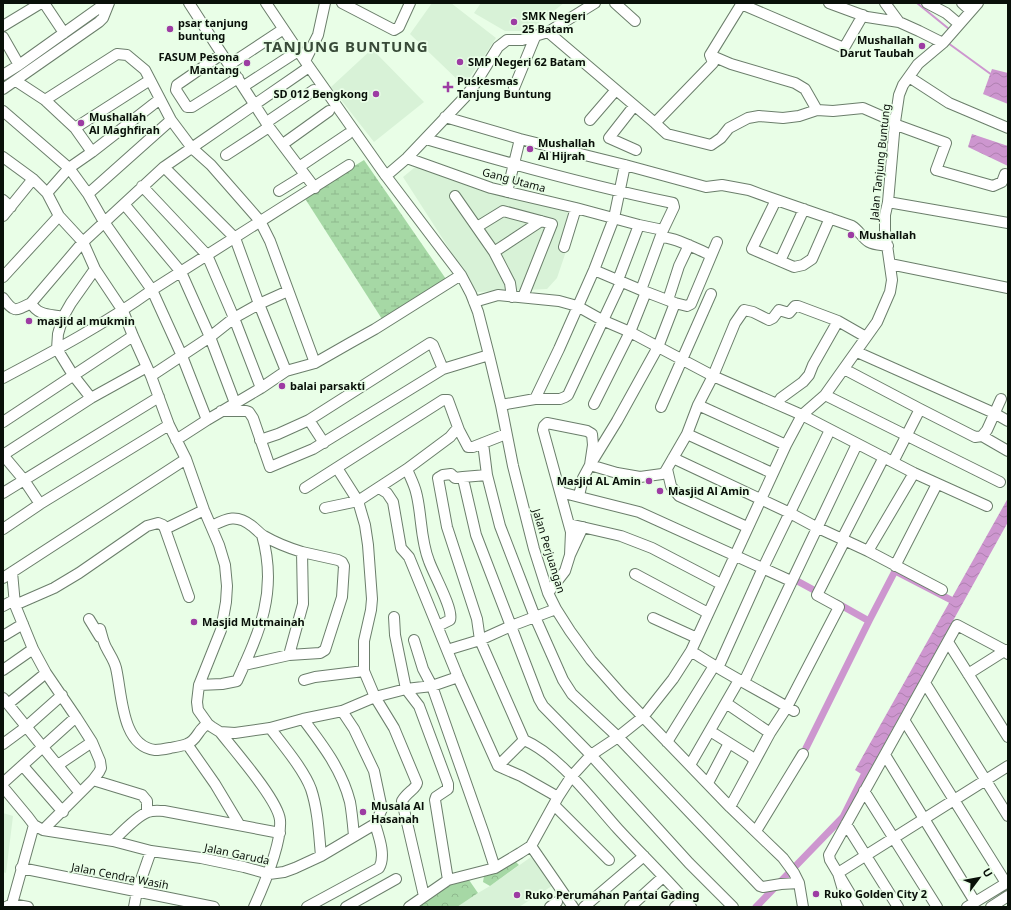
<svg xmlns="http://www.w3.org/2000/svg" width="1011" height="910" viewBox="0 0 1011 910" font-family="'Noto Sans',sans-serif">
<defs>
<pattern id="wetland-marsh" width="20" height="14" patternUnits="userSpaceOnUse"><rect width="20" height="14" fill="#a6d8a5"/><path d="M1 5h8M5 5V1M11 12h8M15 12V8" fill="none" stroke="#8eb88d"/></pattern>
<pattern id="park-crowns" width="20" height="18" patternUnits="userSpaceOnUse"><rect width="20" height="18" fill="#a6d8a5"/><path d="M2 6a3 3 0 1 1 6 0M12 15a3 3 0 1 1 6 0" fill="none" stroke="#8eb88d"/></pattern>
<pattern id="water-waves" width="16" height="10" patternUnits="userSpaceOnUse"><rect width="16" height="10" fill="#cd96cf"/><path d="M0 5q4-4 8 0t8 0" fill="none" stroke="#af80b0"/></pattern>
</defs>
<rect width="100%" height="100%" fill="#e9fee7"/>
<path fill="#d8f2d7" d="M432 3H451L496 38 464 86 410 34Z
M481 3H564L528 31H505L474 13Z
M372 49 424 102 374 142 331 87Z
M427 166 578 216 557 278 547 289 477 292 403 177 414 168Z
M3 813 13 816 6 873 3 872Z
M531 857 555 884 519 907H457L478 893 490 886Z"/>
<path fill="url(#wetland-marsh)" d="M364 160 448 282 382 319 304 197Z"/>
<path fill="url(#park-crowns)" d="M513 859 519 865 490 886 483 882 484 876Z
M469 880 478 893 457 907H418V906L440 888Z"/>
<path fill="url(#water-waves)" d="M992 69 1008 73V104L983 94Z
M972 134 1008 146V166L968 147Z
M1008 498V522L866 777 855 770Z"/>
<g fill="none" stroke-linecap="round" stroke-linejoin="round">
<path stroke="#cd96cf" stroke-width="2" d="M917 3 949 29 948 30
M948 43 992 75"/>
<path stroke="#cd96cf" stroke-width="7" d="M790 577 821 594
M869 621 895 571 953 601
M806 748 869 621 837 603
M756 907 843 817 867 769"/>
<g stroke="#6b7e6b" stroke-width="12">
<path id="minor" d="M44 3 64 33
M189 3 269 127 315 188
M266 3 305 61 386 176 461 275 471 294 478 312 489 355 501 405 513 466 534 549 548 593 556 609 570 631 591 660 622 695 730 807 783 858 794 873 799 883 803 907
M342 3 394 30 399 27 410 3
M615 3 635 21
M829 3 867 17 899 22 919 31 943 43
M885 3 899 22
M927 3 946 13 959 24
M962 3 971 11
M741 4 844 48 863 15
M3 26 41 3
M548 32 655 123 667 134 711 145 721 138 729 128 748 118 759 116 783 118 799 116 817 110
M3 37 19 65
M222 54 177 85 176 90 187 107H192L238 78
M710 55 731 64 795 83 805 89 817 110 833 111 863 108 895 122
M710 55 742 3
M305 61 318 35 325 3
M229 65 279 32
M3 75 19 65 106 3
M909 77 949 103 1008 128
M16 81 45 100 75 128 92 152
M244 86 295 53
M514 88 535 37
M3 89 99 22 103 18 109 3
M45 100 117 54 127 55 145 70 171 120 192 148 211 165 260 221 270 241 315 363
M634 106 609 138 636 150
M3 111 69 168 88 194 104 222 152 290 182 356 207 420
M445 117 520 139 625 165 706 187 722 185 749 190 768 197 852 226C859 230 862 238 869 242 874 245 882 245 888 246
M590 120 615 91
M267 122 314 90
M655 123 713 63 710 55
M894 124 946 143 936 170 993 186 1002 182 1005 174
M75 128 150 80
M426 139C507 163 589 186 673 203L674 207 663 230 641 290
M283 144 329 111
M226 155 269 127
M3 157 33 179 47 193 59 216 83 242 95 269 123 311 133 336 151 376 169 425 186 459 204 510 219 545 225 565 227 586 226 602 221 630 199 685 197 702 198 710 208 724 212 727 220 732 235 733 270 728 303 719 342 711 375 697 406 689 432 686 458 677
M407 158 491 188 576 208 639 225 663 230
M164 167 235 238 259 304 286 371
M299 167 348 134
M386 176 407 158 465 97 475 84 498 47 507 40H522L548 32 595 3
M142 186 207 255 234 318 261 388
M279 191 305 175
M507 192 520 139
M47 193 69 168 92 152 160 99
M88 194 171 120
M455 196 494 252 510 283 512 297
M3 200 11 207
M776 200 752 249 794 267 803 265 812 259 830 218
M888 202 1008 223
M124 204 181 272 210 337 235 403
M3 216 33 179
M477 227 503 211 552 224 523 297
M661 237C678 238 696 249 711 255
M564 247 576 208
M494 252 541 221
M780 261 804 209
M890 264 1008 288
M594 270 641 290 675 303 687 306 691 304 717 242
M3 277 59 216
M618 280 639 225
M3 298C14 313 15 311 31 303L83 242 164 167 309 67
M668 300 679 266 689 245
M474 302 498 295 559 301 577 306 602 320 630 332 713 376 802 415 914 473 987 506
M31 303C38 316 50 314 63 317
M857 352 994 413 1008 421
M844 369 920 409 975 437 982 436 1008 451
M151 376 210 337 234 318 259 304 288 291
M3 378C54 351 105 324 152 290L349 165
M825 395 1000 482
M91 398 73 375 57 349 58 334 63 317 71 303 95 269
M535 399 559 349 594 270 614 218 625 165
M594 404 630 332 646 292
M777 404 781 398 803 382 809 375 813 365 838 321
M501 405 535 399H560L565 397 568 395 621 282
M698 405 786 445
M661 407 711 294
M221 411H246L249 412 253 418 270 467 313 449 443 369
M309 420 324 443
M3 422 133 336
M687 434 772 473
M982 436 987 430 1001 399
M176 440 207 420 261 388 286 371 315 363 350 343 375 329 461 275
M260 440 278 434 309 420 430 343 433 345 443 369 489 355
M483 443 487 475 463 477 464 483 476 535 539 699 543 706 591 755 689 863 733 907
M3 455 91 398 147 367
M3 455 24 480 40 504
M673 458 790 513 816 527 868 551 942 590
M893 462 920 409
M337 468 358 501 365 525 368 545 372 599 371 610 364 641V671
M407 469C410 477 414 484 416 492 422 514 420 539 429 561 433 573 454 610 450 620L438 626
M667 469 671 486 679 496 747 527
M487 475 500 526 535 617 563 680 572 694 618 737 760 886 763 887 781 884 799 883
M463 477 455 478 451 474 443 475 438 478 447 527 477 619 480 640 524 740C559 755 592 800 618 829 642 855 668 880 691 907
M305 488 443 400H448L459 430
M379 488 387 493 393 502 401 548 409 557 458 677 498 766 521 776 558 797
M560 492 639 512 791 581
M3 493 159 397
M579 496 583 478 590 465 617 421 658 347 675 303
M325 508 358 501 407 469 450 437 455 431 459 430 468 447H473L506 434
M569 524 621 536 652 548 721 584
M212 526C227 518 237 514 252 526 256 529 260 534 264 536 276 543 289 548 302 552L303 604 289 655 244 665
M3 529 40 504 169 425
M165 529 189 597
M842 539 884 457
M868 551 914 473
M570 555 571 532 543 430 544 426 547 423 587 431 592 434 593 445 590 465 617 473 640 477 662 474 665 472 687 434 698 405 713 376 735 323 744 310 753 312 769 320 773 318 779 310 789 313 795 306H798L838 321 866 337
M895 566 937 484
M12 572 15 605 33 649 46 673 76 717 92 742 100 761 101 768 99 772 93 780 43 830
M635 574 708 613
M3 578 186 459
M548 593 565 571 570 555 583 527
M15 605 54 588 79 573 147 526 158 523 163 525 165 529 204 510
M3 606 14 600
M394 617 395 635 406 689 419 706 448 784V789L436 797 435 800 448 880
M653 618 697 638
M89 619 100 637
M100 629C102 635 103 643 107 649 110 655 114 660 116 668 122 693 121 746 155 750 159 750 165 749 170 748 175 747 182 746 187 744 198 740 198 728 208 724
M3 636 23 624
M414 640 423 669 432 686 484 834 495 868
M948 642 1008 737
M447 650 480 640 511 626 556 609
M691 651C724 673 759 690 794 711
M289 655 320 653 325 650 342 597 344 566 342 562 338 560 302 552
M718 668 763 568 830 430
M3 670 33 649
M968 674 1006 650 1008 654
M304 680 315 677 364 671 375 697 394 728 417 783C416 789 407 792 402 801L424 896
M744 682 857 444
M925 683 1008 816
M199 685 222 684 237 681C260 631 278 591 262 535
M3 698 80 793
M726 703 770 733 730 807
M8 704 46 673
M303 719C322 744 342 770 350 802 352 813 353 825 354 836
M904 720 1006 883
M270 728C283 745 304 770 311 789 318 810 319 834 321 856
M710 731 750 756 753 759 754 761
M220 732C234 750 278 800 280 820 282 844 264 885 254 907
M770 733 787 707 839 607 817 595 845 540
M667 742 714 666
M3 744 26 727 62 695
M187 744 215 784 239 824
M885 755 975 902
M58 765 92 742
M690 765 739 680
M23 766 63 812
M498 766 524 740
M93 780 142 795 147 801V812
M3 783 76 717
M708 783 729 743
M3 787 28 817 34 825 12 904 6 907
M864 791 937 907
M554 805 609 860
M846 824 898 907
M34 825 43 830 113 841 151 851 201 858 244 867 269 874 284 872 295 868 321 856 375 824 382 809 374 771 354 729 342 711
M756 831 803 754
M113 841C121 833 138 815 148 812 153 810 159 811 164 811L280 833
M531 846 573 907
M21 868 214 907
M12 904 28 907
M134 907 137 891 151 851
M307 907 379 868C386 856 379 837 375 824
M346 907 396 879
M409 907 448 880 495 868 520 853 531 846 558 797 571 777 591 755 618 737 643 717 673 679 691 651 786 445 802 415 825 395 877 322 890 292 892 280 885 231V215L888 202 895 122 899 95 903 85 918 64 943 43 978 3
M550 907 557 902
M584 907 644 856
M630 907 663 877
M675 907 684 899
M848 907 838 873 1008 766
M858 907 830 860 829 855 957 625 1008 652
M967 907 1008 882
M991 907 1008 896"/>
</g>
<use href="#minor" stroke="#fff" stroke-width="10"/>
</g>
<g fill="#9d3ca3" stroke="#e9fee7" stroke-width="1.5">
<circle cx="514" cy="22" r="4"/>
<circle cx="170" cy="29" r="4"/>
<circle cx="922" cy="46" r="4"/>
<circle cx="460" cy="62" r="4"/>
<circle cx="247" cy="63" r="4"/>
<path d="M446 81h4v4h4v4h-4v4h-4v-4h-4v-4h4z"/>
<circle cx="376" cy="94" r="4"/>
<circle cx="81" cy="123" r="4"/>
<circle cx="530" cy="149" r="4"/>
<circle cx="851" cy="235" r="4"/>
<circle cx="29" cy="321" r="4"/>
<circle cx="282" cy="386" r="4"/>
<circle cx="649" cy="481" r="4"/>
<circle cx="660" cy="491" r="4"/>
<circle cx="194" cy="622" r="4"/>
<circle cx="363" cy="812" r="4"/>
<circle cx="816" cy="894" r="4"/>
<circle cx="517" cy="895" r="4"/>
</g>
<g text-anchor="middle" stroke-width="3.5" stroke-linejoin="round" paint-order="stroke">
<g font-size="11" font-weight="bold" fill="#091009" stroke="#e9fee7" text-anchor="start">
<text x="522" y="20">SMK Negeri<tspan x="522" dy="13">25 Batam</tspan></text>
<text x="178" y="27">psar tanjung<tspan x="178" dy="13">buntung</tspan></text>
<text x="914" y="44" text-anchor="end">Mushallah<tspan x="914" dy="13">Darut Taubah</tspan></text>
<text x="239" y="61" text-anchor="end">FASUM Pesona<tspan x="239" dy="13">Mantang</tspan></text>
<text x="468" y="66">SMP Negeri 62 Batam</text>
<text x="457" y="85">Puskesmas<tspan x="457" dy="13">Tanjung Buntung</tspan></text>
<text x="368" y="98" text-anchor="end">SD 012 Bengkong</text>
<text x="89" y="121">Mushallah<tspan x="89" dy="13">Al Maghfirah</tspan></text>
<text x="538" y="147">Mushallah<tspan x="538" dy="13">Al Hijrah</tspan></text>
<text x="859" y="239">Mushallah</text>
<text x="37" y="325">masjid al mukmin</text>
<text x="290" y="390">balai parsakti</text>
<text x="641" y="485" text-anchor="end">Masjid AL Amin</text>
<text x="668" y="495">Masjid Al Amin</text>
<text x="202" y="626">Masjid Mutmainah</text>
<text x="371" y="810">Musala Al<tspan x="371" dy="13">Hasanah</tspan></text>
<text x="824" y="898">Ruko Golden City 2</text>
<text x="525" y="899">Ruko Perumahan Pantai Gading</text>
</g>
<g font-size="11" fill="#091009" stroke="#e9fee7">
<text transform="translate(880 162) rotate(-84)" y="4">Jalan Tanjung Buntung</text>
<text transform="translate(514 180) rotate(15)" y="4">Gang Utama</text>
<text transform="translate(549 551) rotate(73)" y="4">Jalan Perjuangan</text>
<text transform="translate(237 854) rotate(12)" y="4">Jalan Garuda</text>
<text transform="translate(120 876) rotate(11)" y="4">Jalan Cendra Wasih</text>
</g>
<g font-size="15" font-weight="bold" letter-spacing="1" fill="#384a38" stroke="#e9fee7">
<text x="346" y="52">TANJUNG BUNTUNG</text>
</g>
</g>
<rect width="1011" height="910" fill="none" stroke="#091009" stroke-width="8"/>
<g transform="translate(979 878) rotate(58)" stroke="#e9fee7" stroke-width="3" paint-order="stroke">
<path d="M0-3L7 15L0 10L-7 15Z" fill="#091009"/>
<text y="-6" font-size="11" font-weight="bold" text-anchor="middle" fill="#091009">U</text>
</g>
</svg>
